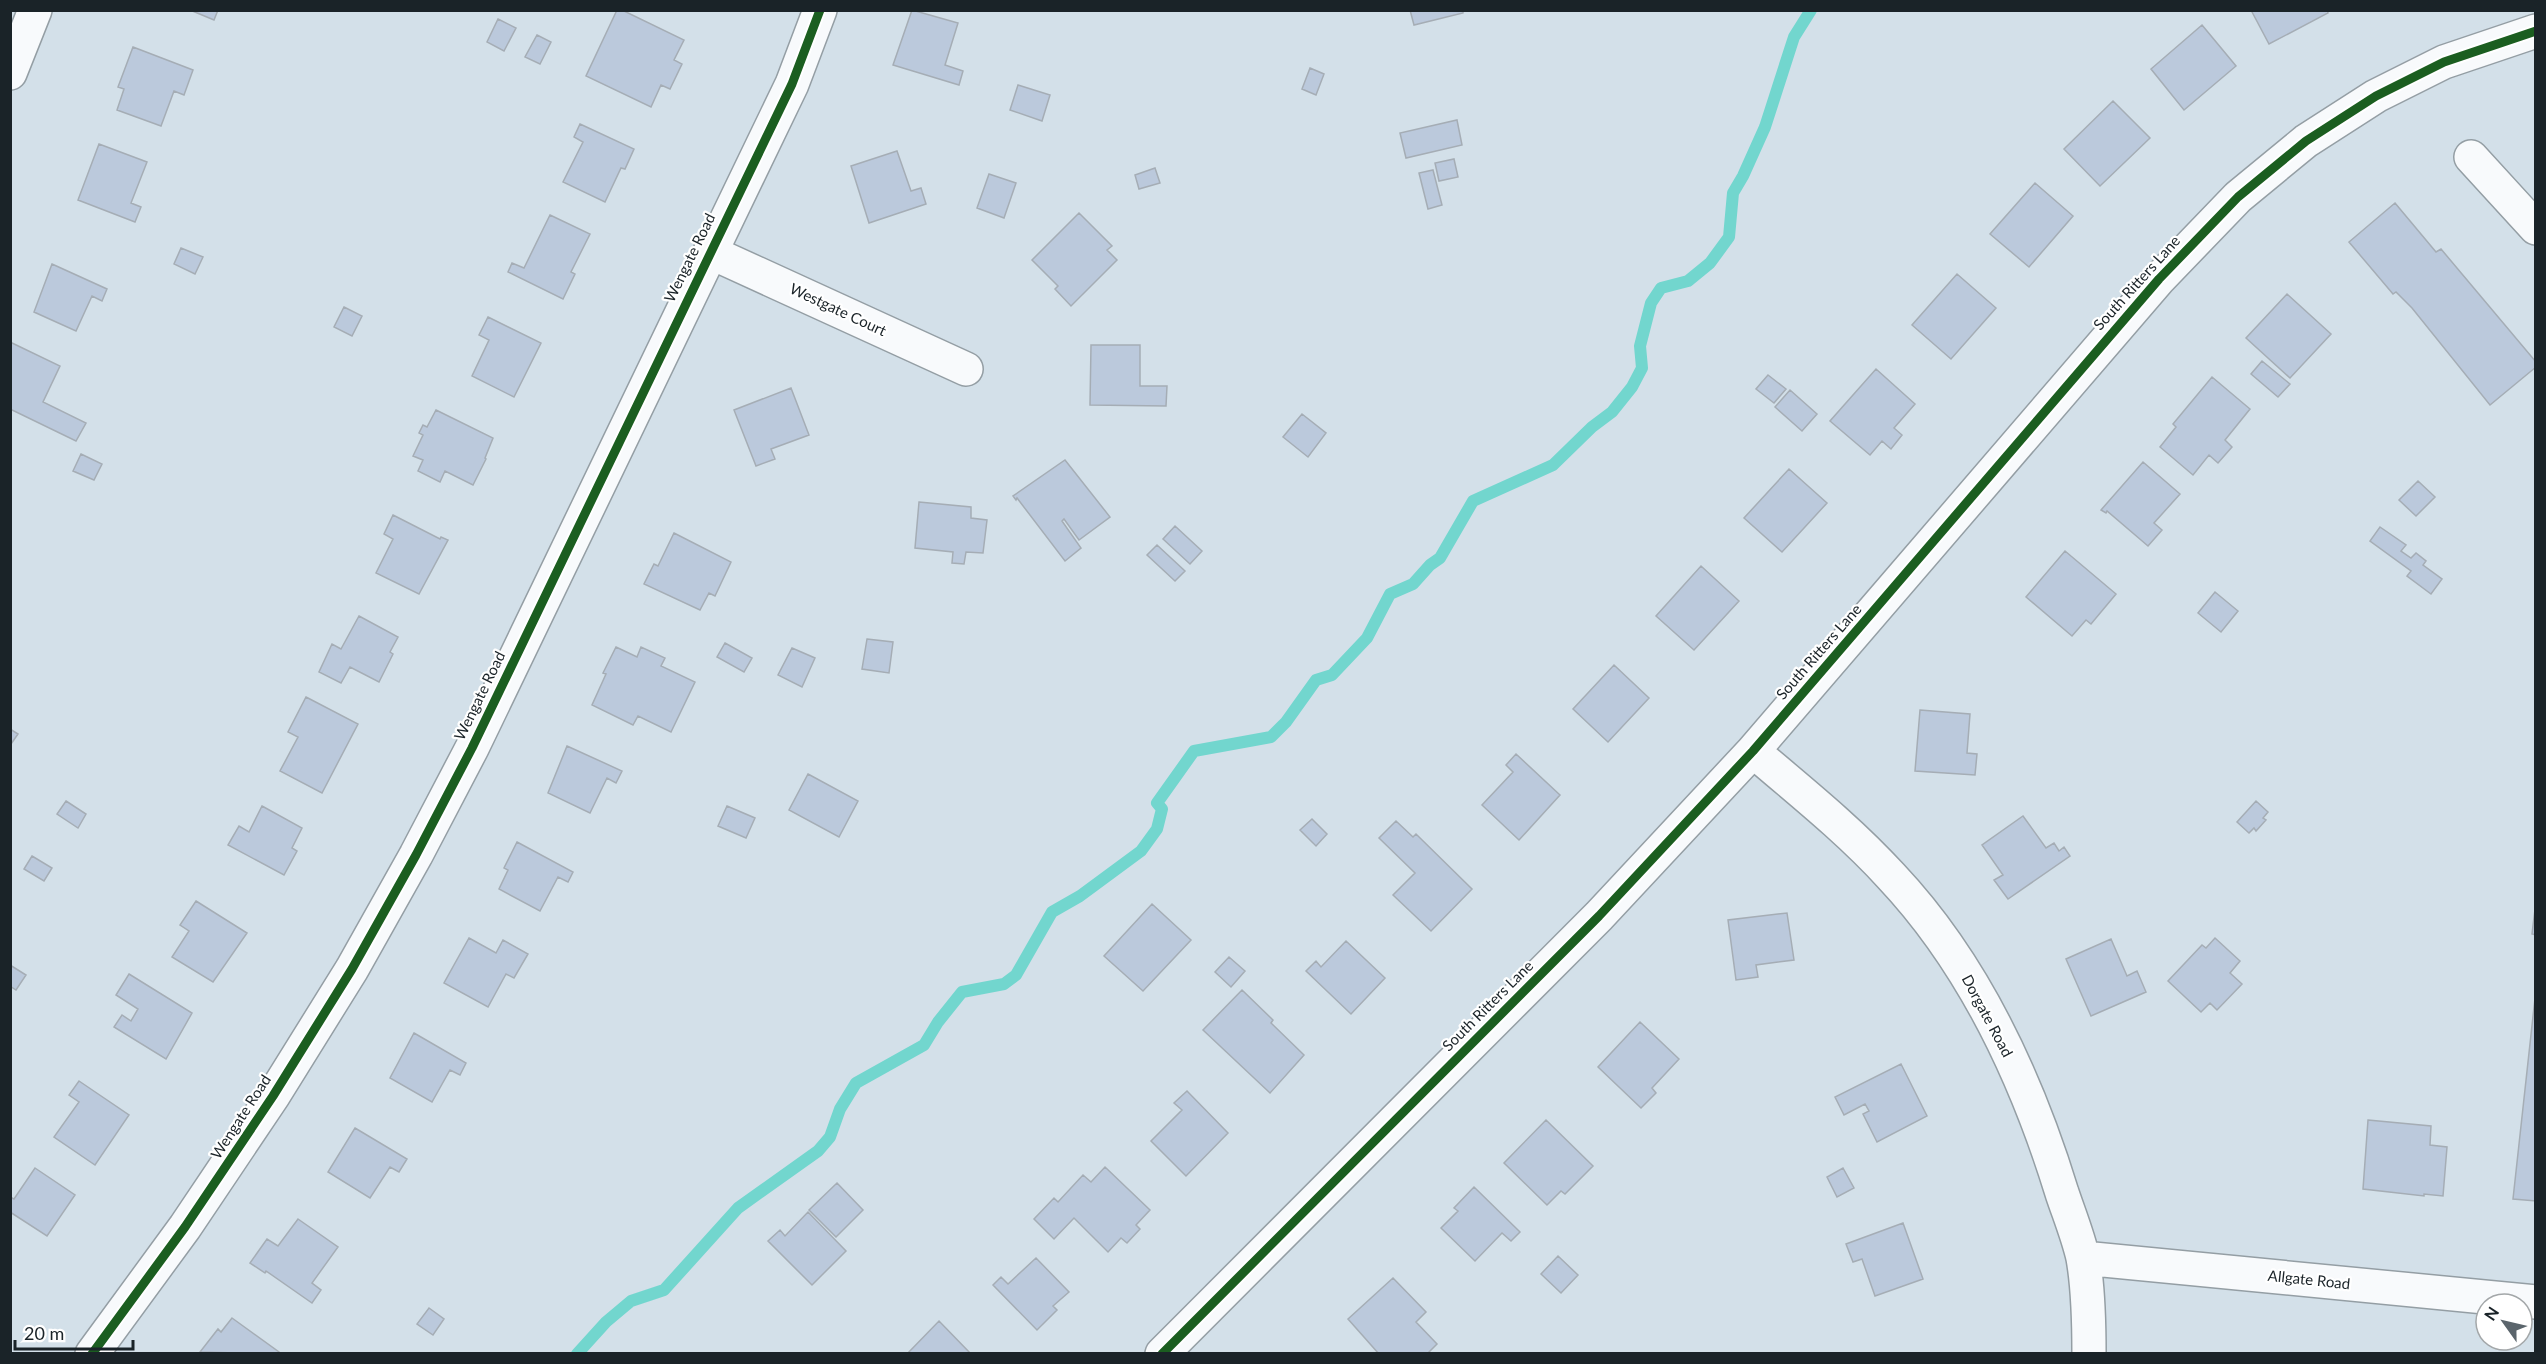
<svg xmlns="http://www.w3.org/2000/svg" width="2546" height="1364" viewBox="0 0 2546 1364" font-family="Lato,sans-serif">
<rect width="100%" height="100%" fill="#d3e0e9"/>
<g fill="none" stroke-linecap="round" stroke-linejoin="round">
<path stroke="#72d6ce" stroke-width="12" d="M577 1354 606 1322 631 1301 664 1290 738 1208 818 1151 830 1137 840 1109 856 1083 924 1045 938 1022 962 992 1004 984 1016 975 1052 912 1080 896 1141 851 1157 829 1162 809 1157 803 1194 751 1271 737 1286 722 1316 680 1332 675 1367 638 1390 594 1413 584 1430 565 1440 558 1473 501 1553 465 1592 427 1612 412 1632 387 1642 368 1640 346 1651 303 1661 288 1688 281 1710 263 1729 237 1733 193 1743 176 1765 127 1794 37 1811 10"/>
</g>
<path fill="#bbc9dc" stroke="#a5adb5" stroke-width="1.5" d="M190 10H218L214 20Z
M617 10H622L684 40 674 60 682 64 670 89 661 85 651 107 586 76Z
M912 10 958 23 945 65 963 71 959 85 893 65Z
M1410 10H1463V13L1414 25Z
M2251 10H2327L2328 13 2269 44Z
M498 19 516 28 504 51 487 42Z
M2202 25 2236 66 2184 110 2151 69Z
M537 35 551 42 540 64 525 57Z
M133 47 193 70 184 95 174 91 161 126 117 110 124 89 118 87Z
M1310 68 1324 74 1316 95 1302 89Z
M1018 85 1050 95 1042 121 1010 110Z
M2113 101 2150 138 2100 186 2064 149Z
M1457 120 1462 145 1406 158 1400 133Z
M580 124 634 149 625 169 621 168 605 202 563 182 583 142 574 137Z
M99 144 147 162 131 203 141 207 135 222 78 200Z
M897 151 911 191 921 188 926 204 869 223 851 166Z
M1454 159 1458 177 1439 181 1435 163Z
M1155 168 1160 183 1139 189 1135 175Z
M1433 170 1442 205 1428 209 1419 173Z
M989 174 1016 183 1004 218 977 208Z
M2035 183 2073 216 2029 267 1990 234Z
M2395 203 2436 252 2441 249 2536 362V367L2490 405 2412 308 2396 292 2393 294 2349 242Z
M1079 213 1112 246 1107 250 1117 260 1071 306 1055 289 1058 286 1032 260Z
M550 215 590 234 571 272 575 274 563 299 508 272 512 263 524 268Z
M181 248 203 257 195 274 174 264Z
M52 264 107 289 102 301 92 296 76 331 34 312Z
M1957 274 1996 308 1951 359 1912 325Z
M2287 294 2331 334 2290 378 2246 338Z
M344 307 362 316 352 336 334 327Z
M488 317 541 343 514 397 472 376 489 340 479 335Z
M10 342 60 366 43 402 86 423 76 441 10 409Z
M1091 345H1140V386H1167L1166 406 1090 405Z
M2262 361 2290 384 2278 397 2251 374Z
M1876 369 1915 404 1894 428 1902 435 1891 449 1882 441 1870 455 1830 421Z
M1768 375 1786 389 1774 403 1756 389Z
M2212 377 2250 409 2225 440 2232 447 2218 463 2209 455 2193 475 2160 447 2176 427 2173 424Z
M791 388 809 435 771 449 775 459 756 466 734 410Z
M1790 390 1817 414 1802 431 1775 407Z
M436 410 493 438 485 458 486 459 473 485 445 471 440 482 418 471 423 460 413 456 423 435 419 433 423 425 427 427Z
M1302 414 1326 433 1308 457 1283 437Z
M81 454 102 464 94 480 73 471Z
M1065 460 1110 517 1079 540 1064 519 1062 521 1081 548 1065 561 1017 498 1016 500 1013 496Z
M2143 462 2180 494 2154 523 2162 530 2148 546 2107 511 2106 513 2101 510Z
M1789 469 1827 503 1782 552 1744 518Z
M2418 481 2435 497 2416 516 2399 500Z
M919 502 971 507V518L987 520 983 553 966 552 964 564 952 563 953 552 915 548Z
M393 515 440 539 441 537 448 540 419 594 376 573 393 539 384 534Z
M1175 526 1202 551 1190 564 1163 539Z
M2380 527 2406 545 2401 551 2411 558 2416 553 2426 561 2423 565 2442 579 2431 594 2407 576 2411 571 2370 541Z
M674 533 731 562 715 596 709 593 700 610 644 584 654 564 658 566Z
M1157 545 1185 571 1175 581 1147 555Z
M2065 551 2116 594 2091 624 2086 620 2072 636 2026 597Z
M1701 566 1739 601 1694 650 1656 616Z
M2215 592 2238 611 2221 632 2198 613Z
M359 616 398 637 390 652 393 654 379 682 350 667 341 683 319 672 332 644 341 649Z
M867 639 893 642 889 673 862 669Z
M725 643 752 658 744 672 717 657Z
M616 647 637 657 641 647 665 658 661 666 695 682 671 732 638 716 633 725 592 705 606 674 603 673Z
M792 648 815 658 802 687 778 675Z
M1614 665 1649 698 1608 742 1573 709Z
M306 697 358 724 322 793 280 771 298 737 288 732Z
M1920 710 1970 714 1967 753 1977 754 1975 775 1915 771Z
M10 729 18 734 11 744 10 743Z
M567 746 622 771 616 783 607 778 590 813 548 793Z
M1516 754 1560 795 1519 840 1482 805 1513 772 1506 765Z
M808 774 858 801 839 837 789 810Z
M66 801 86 814 78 828 57 814Z
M2256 801 2268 812 2263 818 2266 820 2256 831 2254 828 2249 833 2237 822Z
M262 806 302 828 292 848 297 851 284 875 228 845 239 826 249 832Z
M727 806 755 818 746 838 718 826Z
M2023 816 2046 848 2054 843 2059 851 2064 847 2070 856 2008 899 1994 880 2003 875 1982 845Z
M1312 819 1327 834 1316 846 1300 830Z
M1396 821 1413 837 1416 834 1472 889 1431 931 1393 895 1415 873 1379 838Z
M517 842 573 872 568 882 558 877 540 911 499 889 508 870 504 868Z
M32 856 52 868 44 881 24 869Z
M196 901 247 933 213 982 172 957 189 931 180 925Z
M2536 901V935L2532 934Z
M1152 904 1191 940 1143 991 1104 956Z
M1787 913 1794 960 1756 965 1758 977 1736 980 1728 920Z
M469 938 496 953 503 940 528 954 514 978 506 974 488 1007 444 983Z
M2215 938 2240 961 2230 973 2242 984 2217 1010 2210 1003 2201 1012 2168 981 2202 945 2206 948Z
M2111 939 2127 976 2137 971 2146 992 2091 1016 2066 959Z
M1346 941 1385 978 1351 1014 1306 971 1316 961 1321 967Z
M1229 957 1245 971 1231 987 1215 972Z
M10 965 26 975 16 990 10 986Z
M129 974 192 1013 166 1059 114 1027 122 1015 131 1021 138 1009 116 995Z
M2536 989V1201L2513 1199Z
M1242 990 1273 1020 1271 1023 1304 1055 1270 1093 1203 1030Z
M1640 1022 1679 1059 1652 1088 1656 1093 1641 1108 1598 1067Z
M414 1033 466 1063 460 1075 450 1070 432 1102 390 1078Z
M1901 1064 1927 1116 1877 1142 1863 1114 1869 1111 1865 1104 1844 1115 1835 1097Z
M79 1081 129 1115 95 1165 54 1137 79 1102 69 1095Z
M1187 1091 1228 1133 1186 1176 1151 1141 1182 1110 1174 1103Z
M1546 1120 1593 1166 1565 1194 1561 1191 1547 1205 1504 1163Z
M2368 1120 2431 1126 2430 1145 2447 1147 2443 1196 2424 1194V1196L2363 1189Z
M355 1128 407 1159 399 1172 390 1167 370 1198 328 1172Z
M1105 1167 1150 1210 1136 1225 1140 1229 1127 1243 1121 1238 1108 1252 1074 1218 1054 1239 1034 1219 1054 1198 1058 1202 1083 1175 1091 1182Z
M35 1168 75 1195 47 1236 10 1212V1197L14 1199Z
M1843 1168 1854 1188 1837 1197 1827 1177Z
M837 1183 863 1210 836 1237 809 1210Z
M1474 1187 1520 1232 1511 1241 1502 1233 1475 1261 1441 1228 1458 1211 1454 1208Z
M808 1212 846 1251 812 1285 768 1241 780 1230 785 1236Z
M298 1219 338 1247 312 1283 321 1290 312 1303 266 1271 265 1273 250 1263 267 1239 278 1246Z
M1903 1223 1923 1279 1875 1296 1862 1259 1853 1262 1846 1244Z
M1558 1256 1578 1275 1561 1293 1541 1274Z
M1036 1258 1069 1292 1053 1306 1057 1310 1037 1330 993 1285 1001 1277 1008 1284Z
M1393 1278 1426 1312 1416 1322 1437 1344 1427 1354H1379L1348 1319Z
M429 1308 444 1319 433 1335 417 1324Z
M232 1318 279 1352 278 1354 200 1352 218 1329 221 1332Z
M939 1321 971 1354H907Z"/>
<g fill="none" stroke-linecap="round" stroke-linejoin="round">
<g stroke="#949ea4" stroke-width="36">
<path id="minor" d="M2471 157 2536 228
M710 252 966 369
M1753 751C1800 791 1849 830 1891 876 1974 964 2027 1079 2062 1193 2069 1214 2078 1236 2083 1258 2088 1286 2089 1325 2089 1354
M2083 1258 2536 1302
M92 1354 185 1227 273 1096 352 969 416 855 472 748 792 84 820 10
M1162 1354 1599 916 1753 751 2159 279 2238 197 2306 141 2376 96 2444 62 2536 31"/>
</g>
<g stroke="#949ea4" stroke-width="36">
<path id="tertiary" d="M10 73 35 10"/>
</g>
<use href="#minor" stroke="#f8fafc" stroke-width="33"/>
<use href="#tertiary" stroke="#f8fafc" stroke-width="33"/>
<g stroke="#fff" stroke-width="13">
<path id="cycleway" d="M92 1354 185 1227 273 1096 352 969 416 855 472 748 792 84 820 10
M1162 1354 1599 916 1753 751 2159 279 2238 197 2306 141 2376 96 2444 62 2536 31"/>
</g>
<use href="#cycleway" stroke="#1b5e20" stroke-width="9"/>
</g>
<g text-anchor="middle" stroke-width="4.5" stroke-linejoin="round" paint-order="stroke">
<g font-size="15" fill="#1a2328" stroke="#fff">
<text transform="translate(690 258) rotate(-64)" y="5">Wengate Road</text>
<text transform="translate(2137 283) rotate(-48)" y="5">South Ritters Lane</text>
<text transform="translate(838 310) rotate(25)" y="5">Westgate Court</text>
<text transform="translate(1819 652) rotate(-49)" y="5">South Ritters Lane</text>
<text transform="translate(480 696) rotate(-64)" y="5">Wengate Road</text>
<text transform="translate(1488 1006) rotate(-45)" y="5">South Ritters Lane</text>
<text transform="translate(1987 1016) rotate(62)" y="5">Dorgate Road</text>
<text transform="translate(241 1117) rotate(-57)" y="5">Wengate Road</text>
<text transform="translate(2309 1280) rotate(6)" y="5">Allgate Road</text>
</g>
</g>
<rect width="2546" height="1364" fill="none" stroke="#1a2328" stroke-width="24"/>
<g transform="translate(2504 1322) rotate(304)"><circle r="28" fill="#ffffff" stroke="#a3a7a9" stroke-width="1.5"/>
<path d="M0-4.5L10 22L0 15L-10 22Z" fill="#5b656c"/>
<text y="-9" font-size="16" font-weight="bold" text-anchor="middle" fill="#1a2328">N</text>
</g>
<path d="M15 1340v9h118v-9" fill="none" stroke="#1a2328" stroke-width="3"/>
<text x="24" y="1340" font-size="18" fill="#1a2328" stroke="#ffffff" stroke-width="4.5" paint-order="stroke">20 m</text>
</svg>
